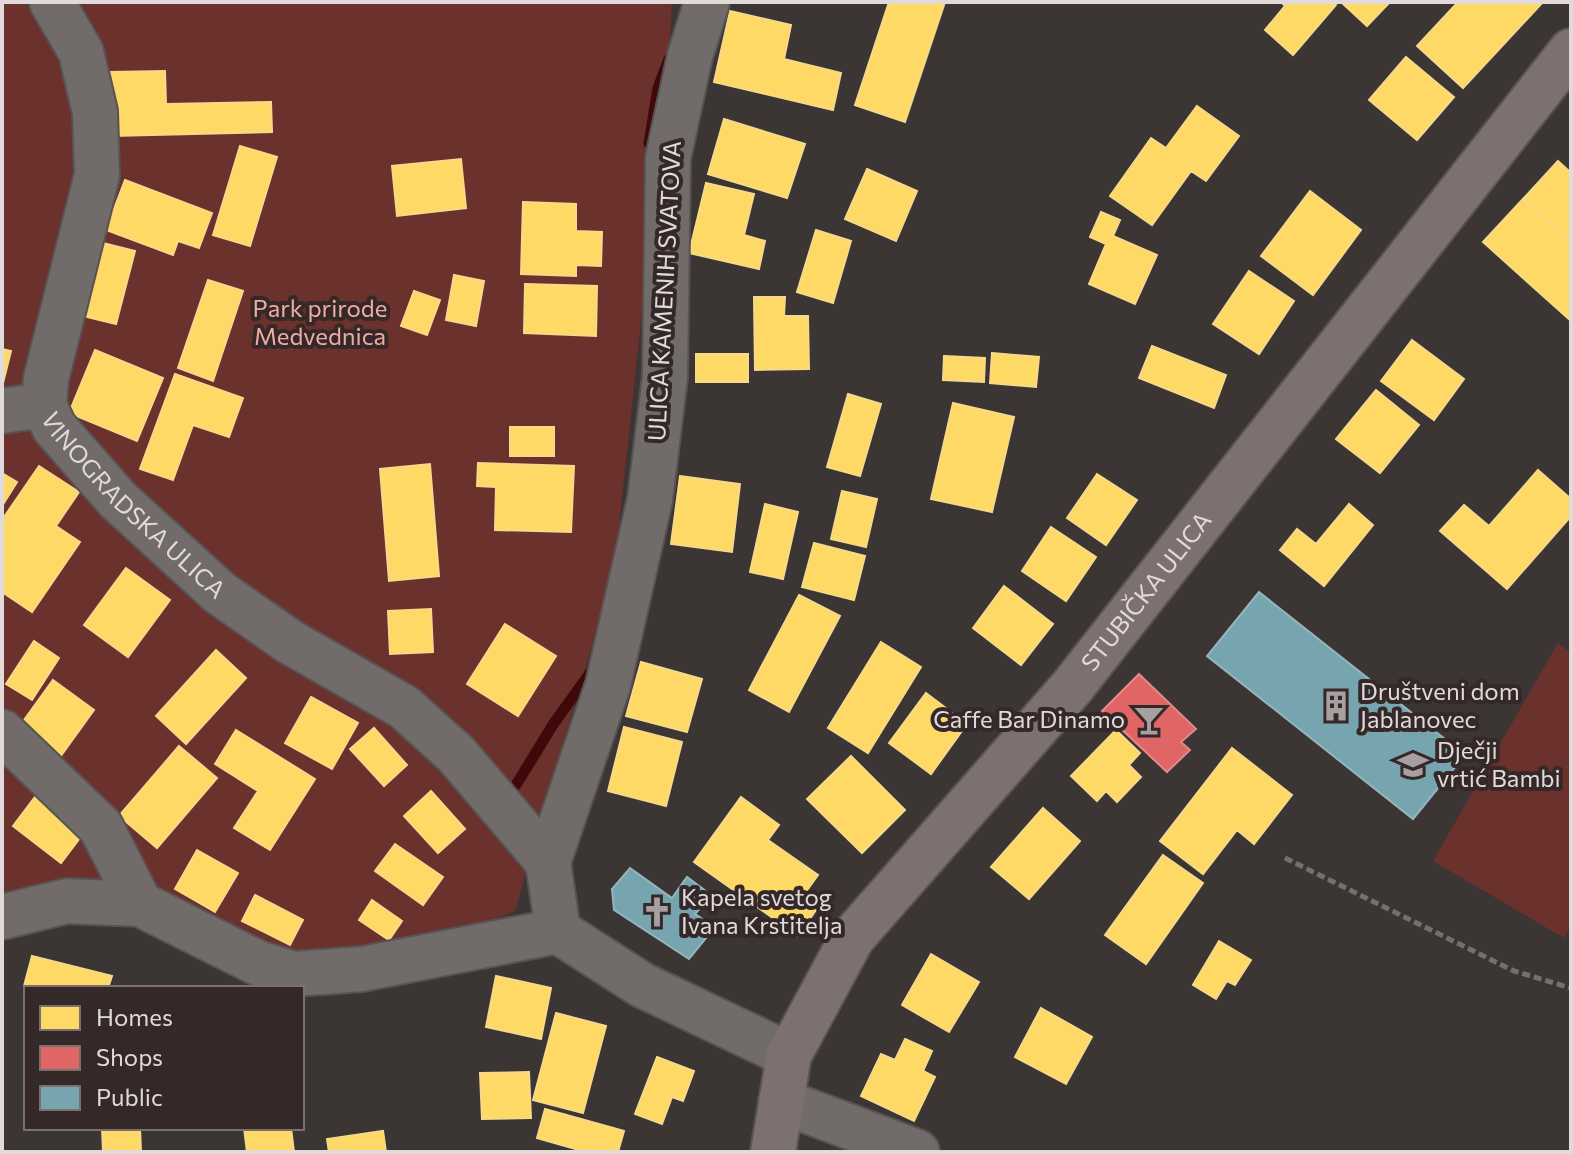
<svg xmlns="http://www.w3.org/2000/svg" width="1573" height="1154" viewBox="0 0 1573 1154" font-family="Commissioner,sans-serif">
<rect width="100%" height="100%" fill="#3b3534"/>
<path fill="#6b312d" d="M2 2H672L669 57 615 565 515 911 446 937 322 953 277 948 239 932 146 879 2 900Z
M1558 643 1571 653V926L1564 938 1433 861Z"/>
<path fill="#ffd966" stroke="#f6d989" stroke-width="2" d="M889 2H945L905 122 855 105Z
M1281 2H1332L1336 5 1293 55 1265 30 1285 6Z
M1341 2H1390L1367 26Z
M1458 2H1543L1463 88 1417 46Z
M730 11 791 25 784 59 841 73 833 110 714 82Z
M1406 57 1454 97 1417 140 1369 100Z
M165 71 166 104 271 102 272 132 112 136 110 72Z
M1197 106 1239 136 1206 181 1191 171 1152 225 1110 196 1151 138 1166 148Z
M724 119 805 144 787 198 708 174Z
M240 146 277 157 250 246 213 235Z
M461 159 466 208 397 216 392 166Z
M1558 161 1571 173V243L1523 199Z
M867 169 917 191 896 241 845 219Z
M125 180 212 213 199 248 178 241 173 255 106 230Z
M706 183 754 194 744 235 765 241 759 269 689 253Z
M1310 191 1361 230 1313 295 1261 256Z
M1523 199 1571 243V321L1483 242Z
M523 202 576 204V231L602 232 601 266 576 265V276L521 274Z
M1101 212 1120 220 1113 236 1157 255 1135 304 1089 284 1106 244 1090 237Z
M816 230 851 241 833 303 797 292Z
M103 243 135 251 116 324 83 316Z
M1249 271 1294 301 1259 354 1213 324Z
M454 275 484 281 476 326 446 320Z
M208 280 243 291 213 381 178 368Z
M525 284 597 286 596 336 524 333Z
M414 291 440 300 427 335 401 326Z
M754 297H785L784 316H808L809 369 755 370Z
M1412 340 1464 379 1434 420 1381 381Z
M1152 346 1226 375 1214 408 1139 378Z
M2 349 11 351 2 387Z
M95 350 163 378 137 441 69 413Z
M992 353 1039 357 1036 387 990 383Z
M696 354H748V382H696Z
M944 356 985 358 984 382 943 380Z
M175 374 243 398 229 437 193 425 173 480 140 469Z
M1376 390 1419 425 1380 473 1336 439Z
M848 394 881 404 860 476 827 467Z
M953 403 1014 417 992 512 931 499Z
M510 427H554V456H510Z
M478 463 574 466 571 532 495 530 496 487 477 486Z
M430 464 439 576 389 581 380 469Z
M39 466 79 492 56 526 80 542 32 612 2 592V520Z
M1538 470 1571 499V516L1507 589 1440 531 1464 505 1489 526Z
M2 473 17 482 2 506Z
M1097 474 1137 500 1106 545 1067 518Z
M680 476 740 484 732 552 671 544Z
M842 491 877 499 866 547 831 539Z
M765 504 798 512 783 579 750 572Z
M1349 504 1373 525 1324 586 1280 550 1297 529 1316 544Z
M1051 527 1096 557 1066 601 1022 571Z
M814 543 865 556 854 600 802 587Z
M126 568 170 600 128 657 84 625Z
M1004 586 1053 624 1021 665 973 628Z
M799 595 840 616 789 712 749 690Z
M431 609 433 652 390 654 388 611Z
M505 624 556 656 518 716 467 684Z
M34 641 59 658 32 700 6 684Z
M881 642 921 667 868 753 828 728Z
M216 650 246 678 186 744 156 716Z
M641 662 702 679 687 732 626 716Z
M53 680 94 710 60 757 19 727Z
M926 693 967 724 931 774 889 743Z
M311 697 358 723 332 769 285 743Z
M624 727 682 742 666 806 608 791Z
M374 728 407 765 384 786 350 749Z
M236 730 315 779 270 850 234 828 258 791 215 764Z
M1116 730 1140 753 1129 765 1141 777 1117 802 1106 791 1097 801 1071 776Z
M179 746 217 778 157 848 119 816Z
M1232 748 1292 795 1254 844 1237 830 1203 874 1160 841Z
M851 756 905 810 862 853 807 799Z
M431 791 465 829 438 853 404 816Z
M35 797 83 834 61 863 13 826Z
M741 797 779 825 768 840 818 875 803 896 818 907 798 936 694 862Z
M1043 808 1080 841 1029 899 991 867Z
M395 844 443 877 423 905 375 871Z
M197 850 238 873 215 912 175 889Z
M1163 855 1203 883 1146 964 1105 935Z
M255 895 303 920 290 945 242 921Z
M372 900 402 921 389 940 359 920Z
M1219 941 1251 960 1235 985 1227 981 1216 999 1193 985Z
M931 954 979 982 949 1032 902 1005Z
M32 956 112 976 108 988H33L24 986Z
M496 976 551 988 541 1039 486 1027Z
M1041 1008 1092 1037 1066 1084 1015 1057Z
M556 1013 606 1026 583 1113 533 1100Z
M905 1039 932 1051 923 1071 935 1077 914 1121 861 1096 881 1054 895 1060Z
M657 1057 694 1071 683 1101 672 1097 662 1124 635 1114Z
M529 1072 531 1118 482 1119 480 1073Z
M545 1109 624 1131 618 1152H586L537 1138Z
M102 1128H140L141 1152H103Z
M244 1128H291L294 1152H247Z
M383 1131 386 1152H329L327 1139Z"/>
<path fill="#e06666" stroke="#e18989" stroke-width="2" d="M1139 674 1196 729 1181 742 1190 750 1167 772 1102 711Z"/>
<path fill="#76a5af" stroke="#96b5bc" stroke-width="2" d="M1259 592 1465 755 1413 819 1207 656Z
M630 868 672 898 687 877 711 895 695 914 715 927 689 959 614 910 612 889Z"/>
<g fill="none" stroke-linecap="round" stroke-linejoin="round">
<path stroke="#3f080a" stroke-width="11" d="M649 143 658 88 669 59
M516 785 554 723 596 665"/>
<g stroke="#585352" stroke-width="48">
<g id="minor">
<path id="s1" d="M52 2 81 52 95 112 97 175 46 379 44 405 54 427 118 500 220 593 290 642 404 707 456 754 548 862"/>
<path d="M707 2 690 56 668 158 665 377 650 499 608 685 548 862 558 931 642 985 789 1055"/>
<path d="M2 411 44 405"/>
<path d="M2 732 101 827 140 904"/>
<path d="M2 917 67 901 140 904 258 963 294 974 362 969 558 931"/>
<path d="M781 1101 917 1152"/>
</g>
</g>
<g stroke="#585352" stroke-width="48">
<g id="major">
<path id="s2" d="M773 1152 789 1055 852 938 1072 687 1571 51"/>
</g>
</g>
<path stroke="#747070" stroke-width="5" stroke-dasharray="8 4" stroke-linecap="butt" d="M1285 858 1514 971 1571 988"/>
<use href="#minor" stroke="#716b6a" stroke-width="44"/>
<use href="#major" stroke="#7c7170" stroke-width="44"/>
</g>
<defs>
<g id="building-bare" transform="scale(2.4)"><path d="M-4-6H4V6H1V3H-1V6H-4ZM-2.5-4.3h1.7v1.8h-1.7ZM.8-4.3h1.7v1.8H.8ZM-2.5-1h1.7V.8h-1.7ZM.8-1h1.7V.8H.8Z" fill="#a8a0a0" stroke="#342928" stroke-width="2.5" paint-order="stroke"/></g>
<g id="bar-bare" transform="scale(2.4)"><path d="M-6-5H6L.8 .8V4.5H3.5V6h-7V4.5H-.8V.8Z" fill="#a8a0a0" stroke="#342928" stroke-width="2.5" paint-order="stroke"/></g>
<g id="school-bare" transform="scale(2.4)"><path d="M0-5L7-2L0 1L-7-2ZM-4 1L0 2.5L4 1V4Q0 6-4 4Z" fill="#a8a0a0" stroke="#342928" stroke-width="2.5" paint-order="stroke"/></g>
<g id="church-bare" transform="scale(2.4)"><path d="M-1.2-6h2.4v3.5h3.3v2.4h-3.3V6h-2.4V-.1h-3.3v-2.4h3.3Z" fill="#a8a0a0" stroke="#342928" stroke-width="2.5" paint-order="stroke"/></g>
</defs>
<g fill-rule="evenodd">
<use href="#building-bare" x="1336" y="706"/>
<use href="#bar-bare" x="1149" y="720"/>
<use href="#school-bare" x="1413" y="765"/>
<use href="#church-bare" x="657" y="912"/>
</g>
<g text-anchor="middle" stroke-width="8" stroke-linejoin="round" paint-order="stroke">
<g font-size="24" fill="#e2dada" stroke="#342928">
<text transform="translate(665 291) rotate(-87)" y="8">ULICA KAMENIH SVATOVA</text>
<text dy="8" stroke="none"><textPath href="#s1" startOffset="554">VINOGRADSKA ULICA</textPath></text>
<text dy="8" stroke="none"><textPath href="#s2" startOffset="686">STUBIČKA ULICA</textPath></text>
</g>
<g font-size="24" fill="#f2aba4" stroke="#342928">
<text x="320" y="317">Park prirode<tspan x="320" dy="28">Medvednica</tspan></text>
</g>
<g font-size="24" fill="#e2dada" stroke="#342928" text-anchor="start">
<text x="1360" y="700">Društveni dom<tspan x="1360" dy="28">Jablanovec</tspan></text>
<text x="1125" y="728" text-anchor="end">Caffe Bar Dinamo</text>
<text x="1437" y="759">Dječji<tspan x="1437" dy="28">vrtić Bambi</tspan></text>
<text x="681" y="906">Kapela svetog<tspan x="681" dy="28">Ivana Krstitelja</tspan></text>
</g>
</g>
<rect width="1573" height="1154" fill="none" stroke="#e2dada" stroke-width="8"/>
<rect x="24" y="986" width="280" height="144" fill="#342928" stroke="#7a706f" stroke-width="2"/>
<rect x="40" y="1006" width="40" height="24" fill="#ffd966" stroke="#7a706f" stroke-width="2"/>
<text x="96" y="1026" font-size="24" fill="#e2dada">Homes</text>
<rect x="40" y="1046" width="40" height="24" fill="#e06666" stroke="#7a706f" stroke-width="2"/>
<text x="96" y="1066" font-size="24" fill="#e2dada">Shops</text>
<rect x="40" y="1086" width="40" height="24" fill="#76a5af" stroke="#7a706f" stroke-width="2"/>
<text x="96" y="1106" font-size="24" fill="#e2dada">Public</text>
</svg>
